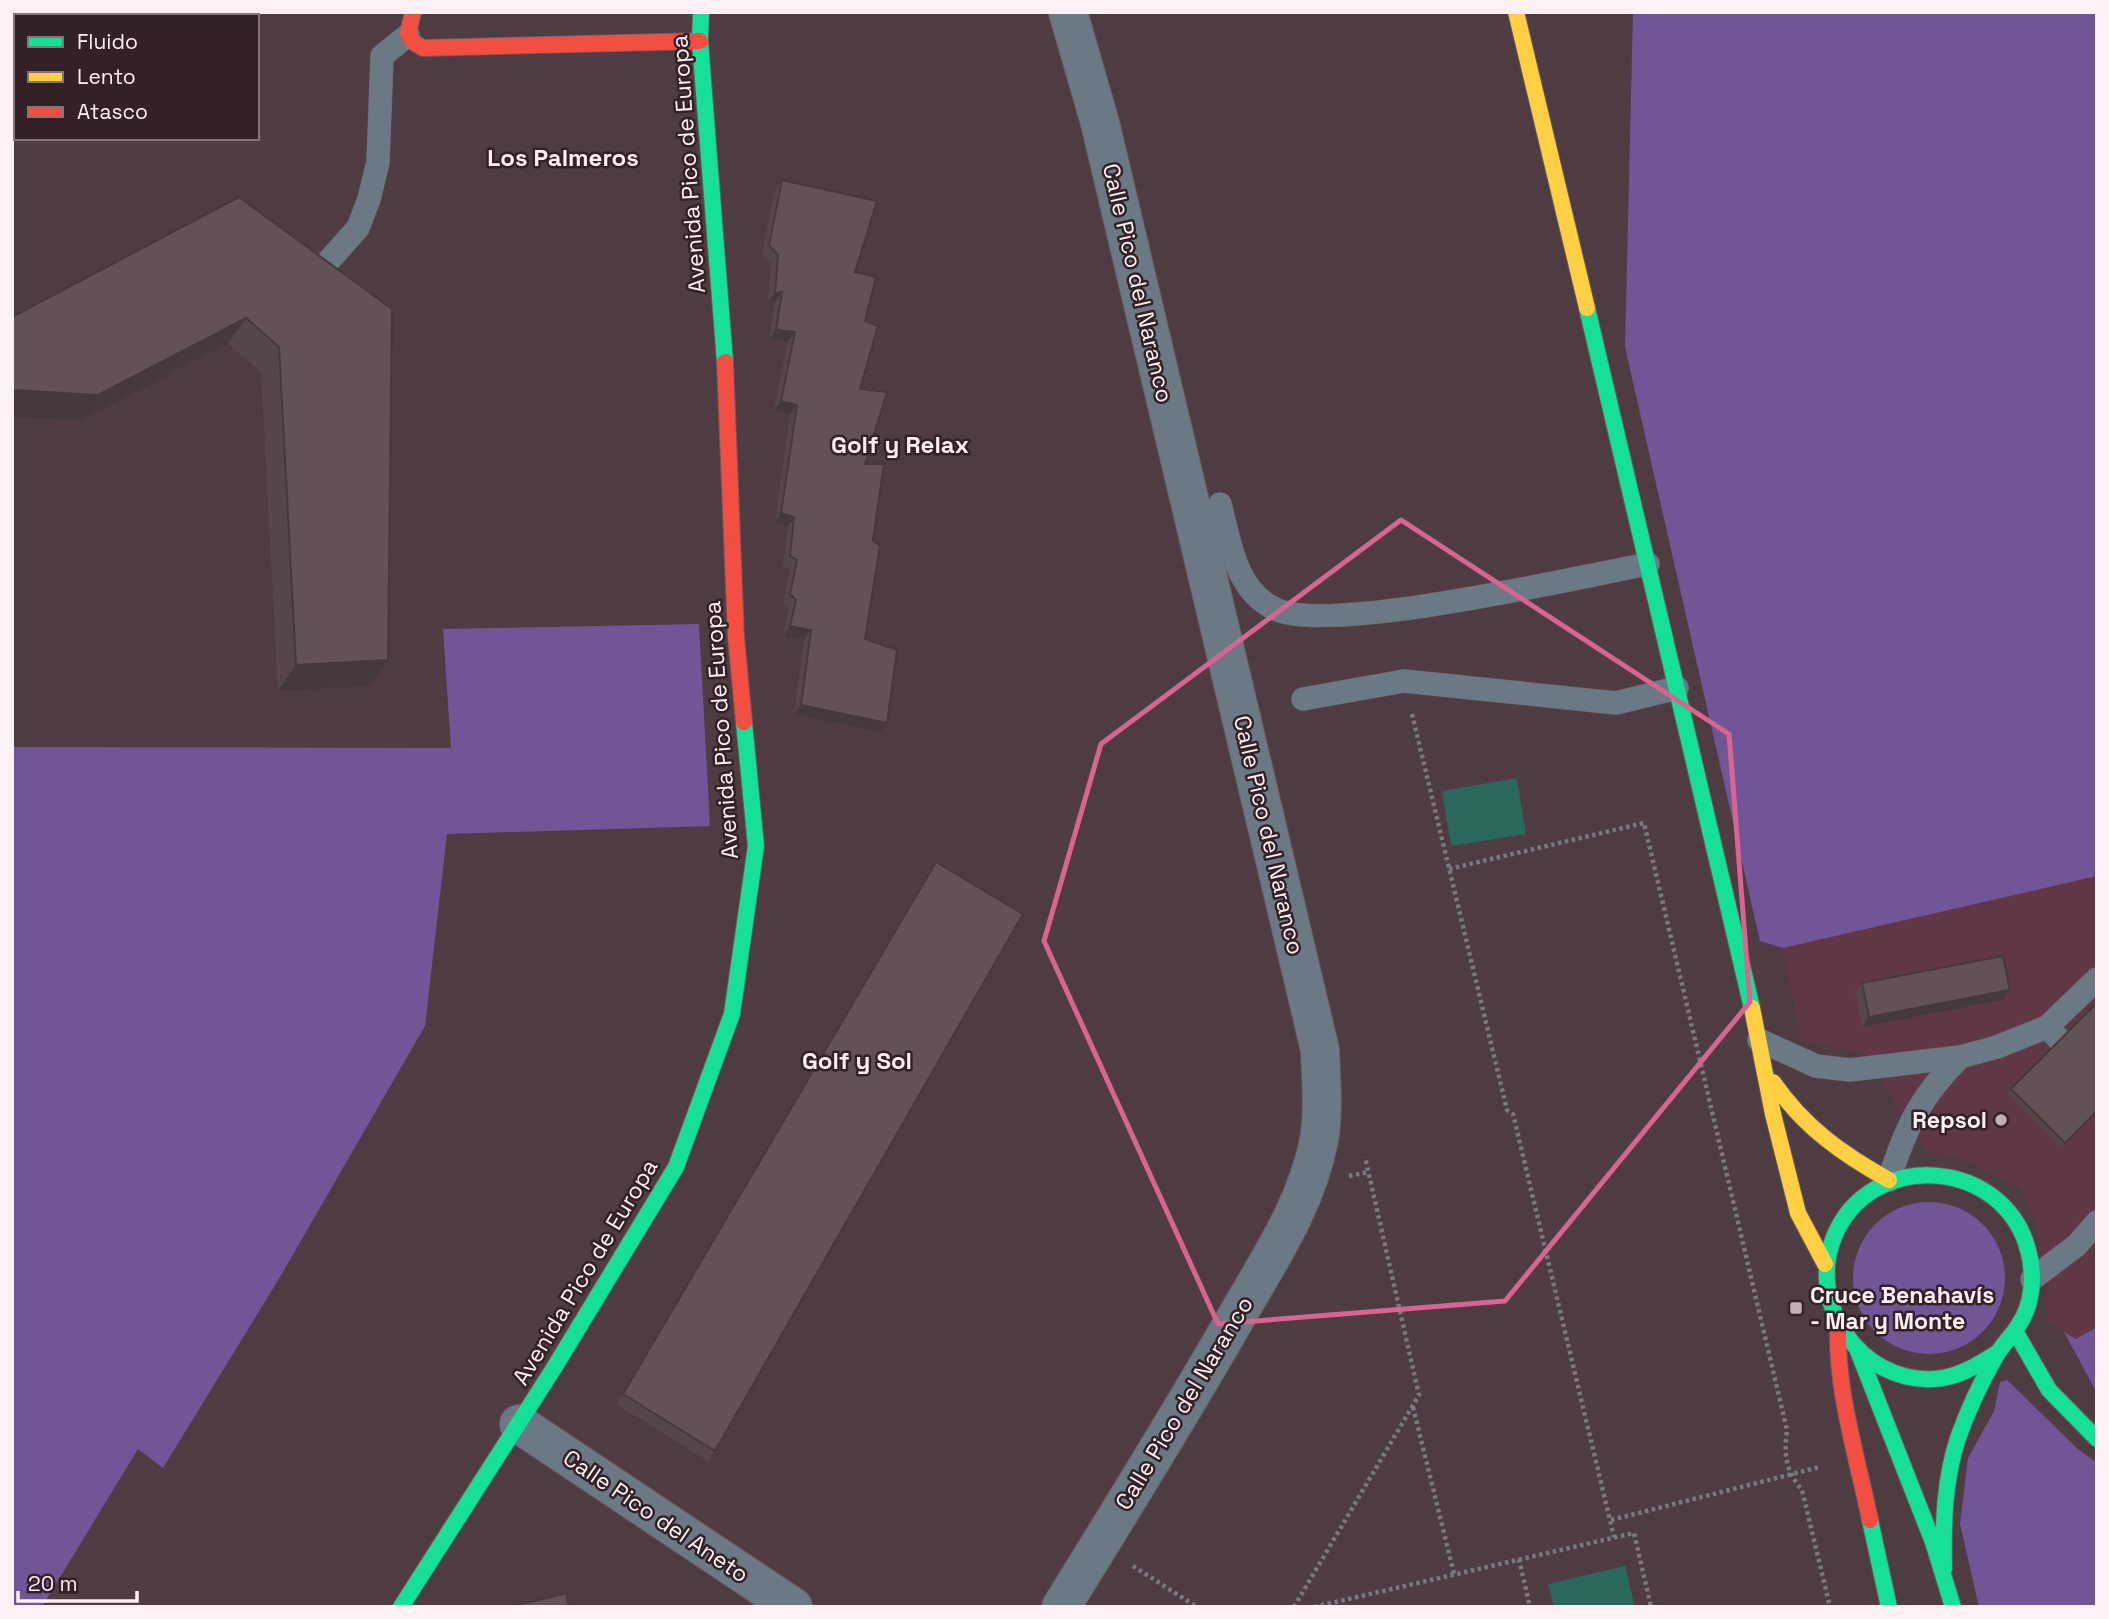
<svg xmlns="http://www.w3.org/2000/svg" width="2109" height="1619" viewBox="0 0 2109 1619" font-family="'Space Grotesk',sans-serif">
<rect width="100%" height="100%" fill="#4f3b42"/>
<path fill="#603845" d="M2097 876V1327L2076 1340 2048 1321 2047 1289 2036 1221 2020 1188 1963 1158 1925 1151 1864 1053 1801 1040 1783 948Z"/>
<path fill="#705697" d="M1633 12H2097V876L1783 948 1760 941 1625 347Z
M699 624 710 826 447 834 425 1026 280 1277 163 1468 138 1449 42 1607H12V747L451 748 443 629Z
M1853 1278a76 76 0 1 1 152 0a76 76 0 1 1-152 0Z
M2097 1327V1393L2064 1332 2076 1339Z
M2007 1380 2079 1450 2097 1463V1607H1979L1960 1524 1968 1458 1994 1411 2000 1382Z"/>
<path fill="#2a675c" d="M1517 778 1526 834 1451 846 1442 791Z
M1625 1566 1635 1607H1554L1548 1584Z"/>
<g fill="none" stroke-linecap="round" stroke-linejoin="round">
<g stroke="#695a5f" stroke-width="24">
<path id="lane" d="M308 284 358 228 369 199 378 162 382 56 408 35
M1220 504C1230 542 1235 590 1275 609 1329 635 1578 577 1648 564
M1303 699 1404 681 1616 703 1677 688
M2047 1027 2097 979
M1759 1040 1816 1066 1850 1070 1960 1057 1997 1047 2047 1027 2097 1078
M1889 1180C1906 1127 1920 1097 1960 1057
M2032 1279 2077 1245 2097 1222"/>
</g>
<g stroke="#695a5f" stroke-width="40">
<path id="street" d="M14 12 16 16
M519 1424 793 1607
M1061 1607C1120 1512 1178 1418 1234 1321 1267 1263 1306 1207 1319 1140 1324 1112 1321 1079 1320 1050L1100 123 1068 12"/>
</g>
<g stroke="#695a5f" stroke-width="18">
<path id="fast" d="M701 12 700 41 725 362
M1587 308 1752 1008
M2015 1331 2049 1390 2097 1439
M1858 1351 1933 1542 1953 1607
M1870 1520 1889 1607
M1944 1569C1943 1524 1944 1481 1958 1438 1968 1410 1981 1382 1996 1356 2002 1345 2011 1337 2018 1326 2033 1305 2035 1274 2028 1250 2004 1158 1870 1148 1834 1237 1807 1303 1859 1383 1934 1379 1957 1378 1978 1365 1997 1353
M401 1607 554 1368 676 1167 732 1014 756 846 744 722"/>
</g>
<g stroke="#695a5f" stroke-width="18">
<path id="slow" d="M1516 12 1587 308
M1752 1008 1773 1114 1798 1213 1825 1264
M1773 1082C1804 1127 1842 1154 1889 1180"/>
</g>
<g stroke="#695a5f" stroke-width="18">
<path id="jam" d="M413 12 408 33 413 42 423 48 700 41
M725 362 736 637 744 722
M1838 1326C1836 1391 1857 1456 1870 1520"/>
</g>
<path stroke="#787982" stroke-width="4.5" stroke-dasharray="3.5 3.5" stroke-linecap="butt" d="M1412 714 1507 1110 1513 1114 1614 1537
M1449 869 1644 823 1787 1430C1784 1455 1785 1470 1802 1490L1830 1607
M1349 1176 1369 1172
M1413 1407 1454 1574
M1611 1520 1820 1467
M1519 1559 1530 1607
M1133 1566 1197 1607
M1294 1607 1419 1395 1365 1157
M1314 1607 1634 1533 1651 1607"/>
<use href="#lane" stroke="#6b7985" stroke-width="23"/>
<use href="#street" stroke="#6b7985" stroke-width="38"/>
<use href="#fast" stroke="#16e098" stroke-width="16"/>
<use href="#slow" stroke="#ffcf43" stroke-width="16"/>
<use href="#jam" stroke="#f24e42" stroke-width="16"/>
</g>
<path fill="#554749" d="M782 180 855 272 865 321 860 389 865 464 873 540 865 639 880 732 794 714 804 640 783 636 789 609 783 604 790 569 783 566 788 527 775 523 790 415 774 411 788 341 769 340 775 302H768L771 264 762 255 775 190Z
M239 197 370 686 278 691 261 372 228 344 80 420 12 417V317Z
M936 862 715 1451 708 1461 616 1404 929 872Z
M1862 983 2010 990 2003 1000 1862 1027 1855 992Z
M2011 1089 2097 1112 2062 1148 2008 1094Z"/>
<path fill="#45393c" d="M782 292 775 302H768L775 293Z
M246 318 228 344 80 420 12 417V390Z
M776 330 795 332 788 341 769 340Z
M781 401 797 405 790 415 774 411Z
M781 513 794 517 788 527 775 523Z
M790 626 811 630 804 640 783 636Z
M388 660 370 686 278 691 296 665Z
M801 705 887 723 880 732 794 714Z
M2010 990 2003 1000 1862 1027 1869 1017Z
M2097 1111V1112L2062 1148 2065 1143Z"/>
<path fill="#635255" stroke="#45393c" stroke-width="2" d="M782 180 877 201 855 272 876 277 865 321 878 326 860 389 887 392 865 464H884L873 540 880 546 865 639 897 650 887 723 801 705 811 630 790 626 796 600 790 594 797 560 790 556 794 517 781 513 797 405 781 401 795 332 776 330 782 292 775 293 778 255 769 245Z
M239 197 392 309 388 660 296 665 279 347 246 318 98 395 12 390V317Z
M936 862 1023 914 715 1451 623 1394Z
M2003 956 2010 990 1869 1017 1862 983Z
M2097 1003V1111L2065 1143 2011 1089Z
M567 1593 568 1607H509Z"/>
<path fill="none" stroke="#d76491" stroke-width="5" stroke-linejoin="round" d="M1401 520 1729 734 1750 1002 1505 1301 1218 1324 1044 941 1101 744Z"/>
<g fill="#c1b1b6" stroke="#322126" stroke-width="2.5">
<circle cx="2001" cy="1120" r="7"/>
<rect x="1789" y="1301" width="14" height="14" rx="3.5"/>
</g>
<g text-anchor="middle" stroke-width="5" stroke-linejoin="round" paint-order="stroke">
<g font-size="23" fill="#fef0f4" stroke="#322126">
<text transform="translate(688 164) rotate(-94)" y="8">Avenida Pico de Europa</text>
<text transform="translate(1138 283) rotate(77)" y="8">Calle Pico del Naranco</text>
<text transform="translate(721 730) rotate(-94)" y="8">Avenida Pico de Europa</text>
<text transform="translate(1269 835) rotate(77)" y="8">Calle Pico del Naranco</text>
<text transform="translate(585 1272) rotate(-59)" y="8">Avenida Pico de Europa</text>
<text transform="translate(1184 1403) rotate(-59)" y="8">Calle Pico del Naranco</text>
<text transform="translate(656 1516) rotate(34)" y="8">Calle Pico del Aneto</text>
</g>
<g font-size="23" font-weight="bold" fill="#fef0f4" stroke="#322126" text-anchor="end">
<text x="1987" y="1128">Repsol</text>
<text x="1810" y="1303" text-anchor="start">Cruce Benahavís<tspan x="1810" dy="26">- Mar y Monte</tspan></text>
</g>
<g font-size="24" font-weight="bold" fill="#fef0f4" stroke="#322126">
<text x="563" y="166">Los Palmeros</text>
<text x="900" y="453">Golf y Relax</text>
<text x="857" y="1069">Golf y Sol</text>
</g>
</g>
<rect width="2109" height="1619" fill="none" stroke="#fef0f4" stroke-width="28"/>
<rect x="14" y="14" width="245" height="126" fill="#322126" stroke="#847478" stroke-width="2"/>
<rect x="28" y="37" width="35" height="10" fill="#16e098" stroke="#847478" stroke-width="2"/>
<text x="77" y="49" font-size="21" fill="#fef0f4">Fluido</text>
<rect x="28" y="72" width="35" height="10" fill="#ffcf43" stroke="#847478" stroke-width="2"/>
<text x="77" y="84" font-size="21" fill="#fef0f4">Lento</text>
<rect x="28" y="107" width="35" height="10" fill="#f24e42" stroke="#847478" stroke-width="2"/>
<text x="77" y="119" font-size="21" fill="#fef0f4">Atasco</text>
<path d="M18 1591v10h119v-10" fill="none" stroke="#fef0f4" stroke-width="3.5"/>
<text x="28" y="1591" font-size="21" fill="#fef0f4" stroke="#322126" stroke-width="5" paint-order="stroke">20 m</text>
</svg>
